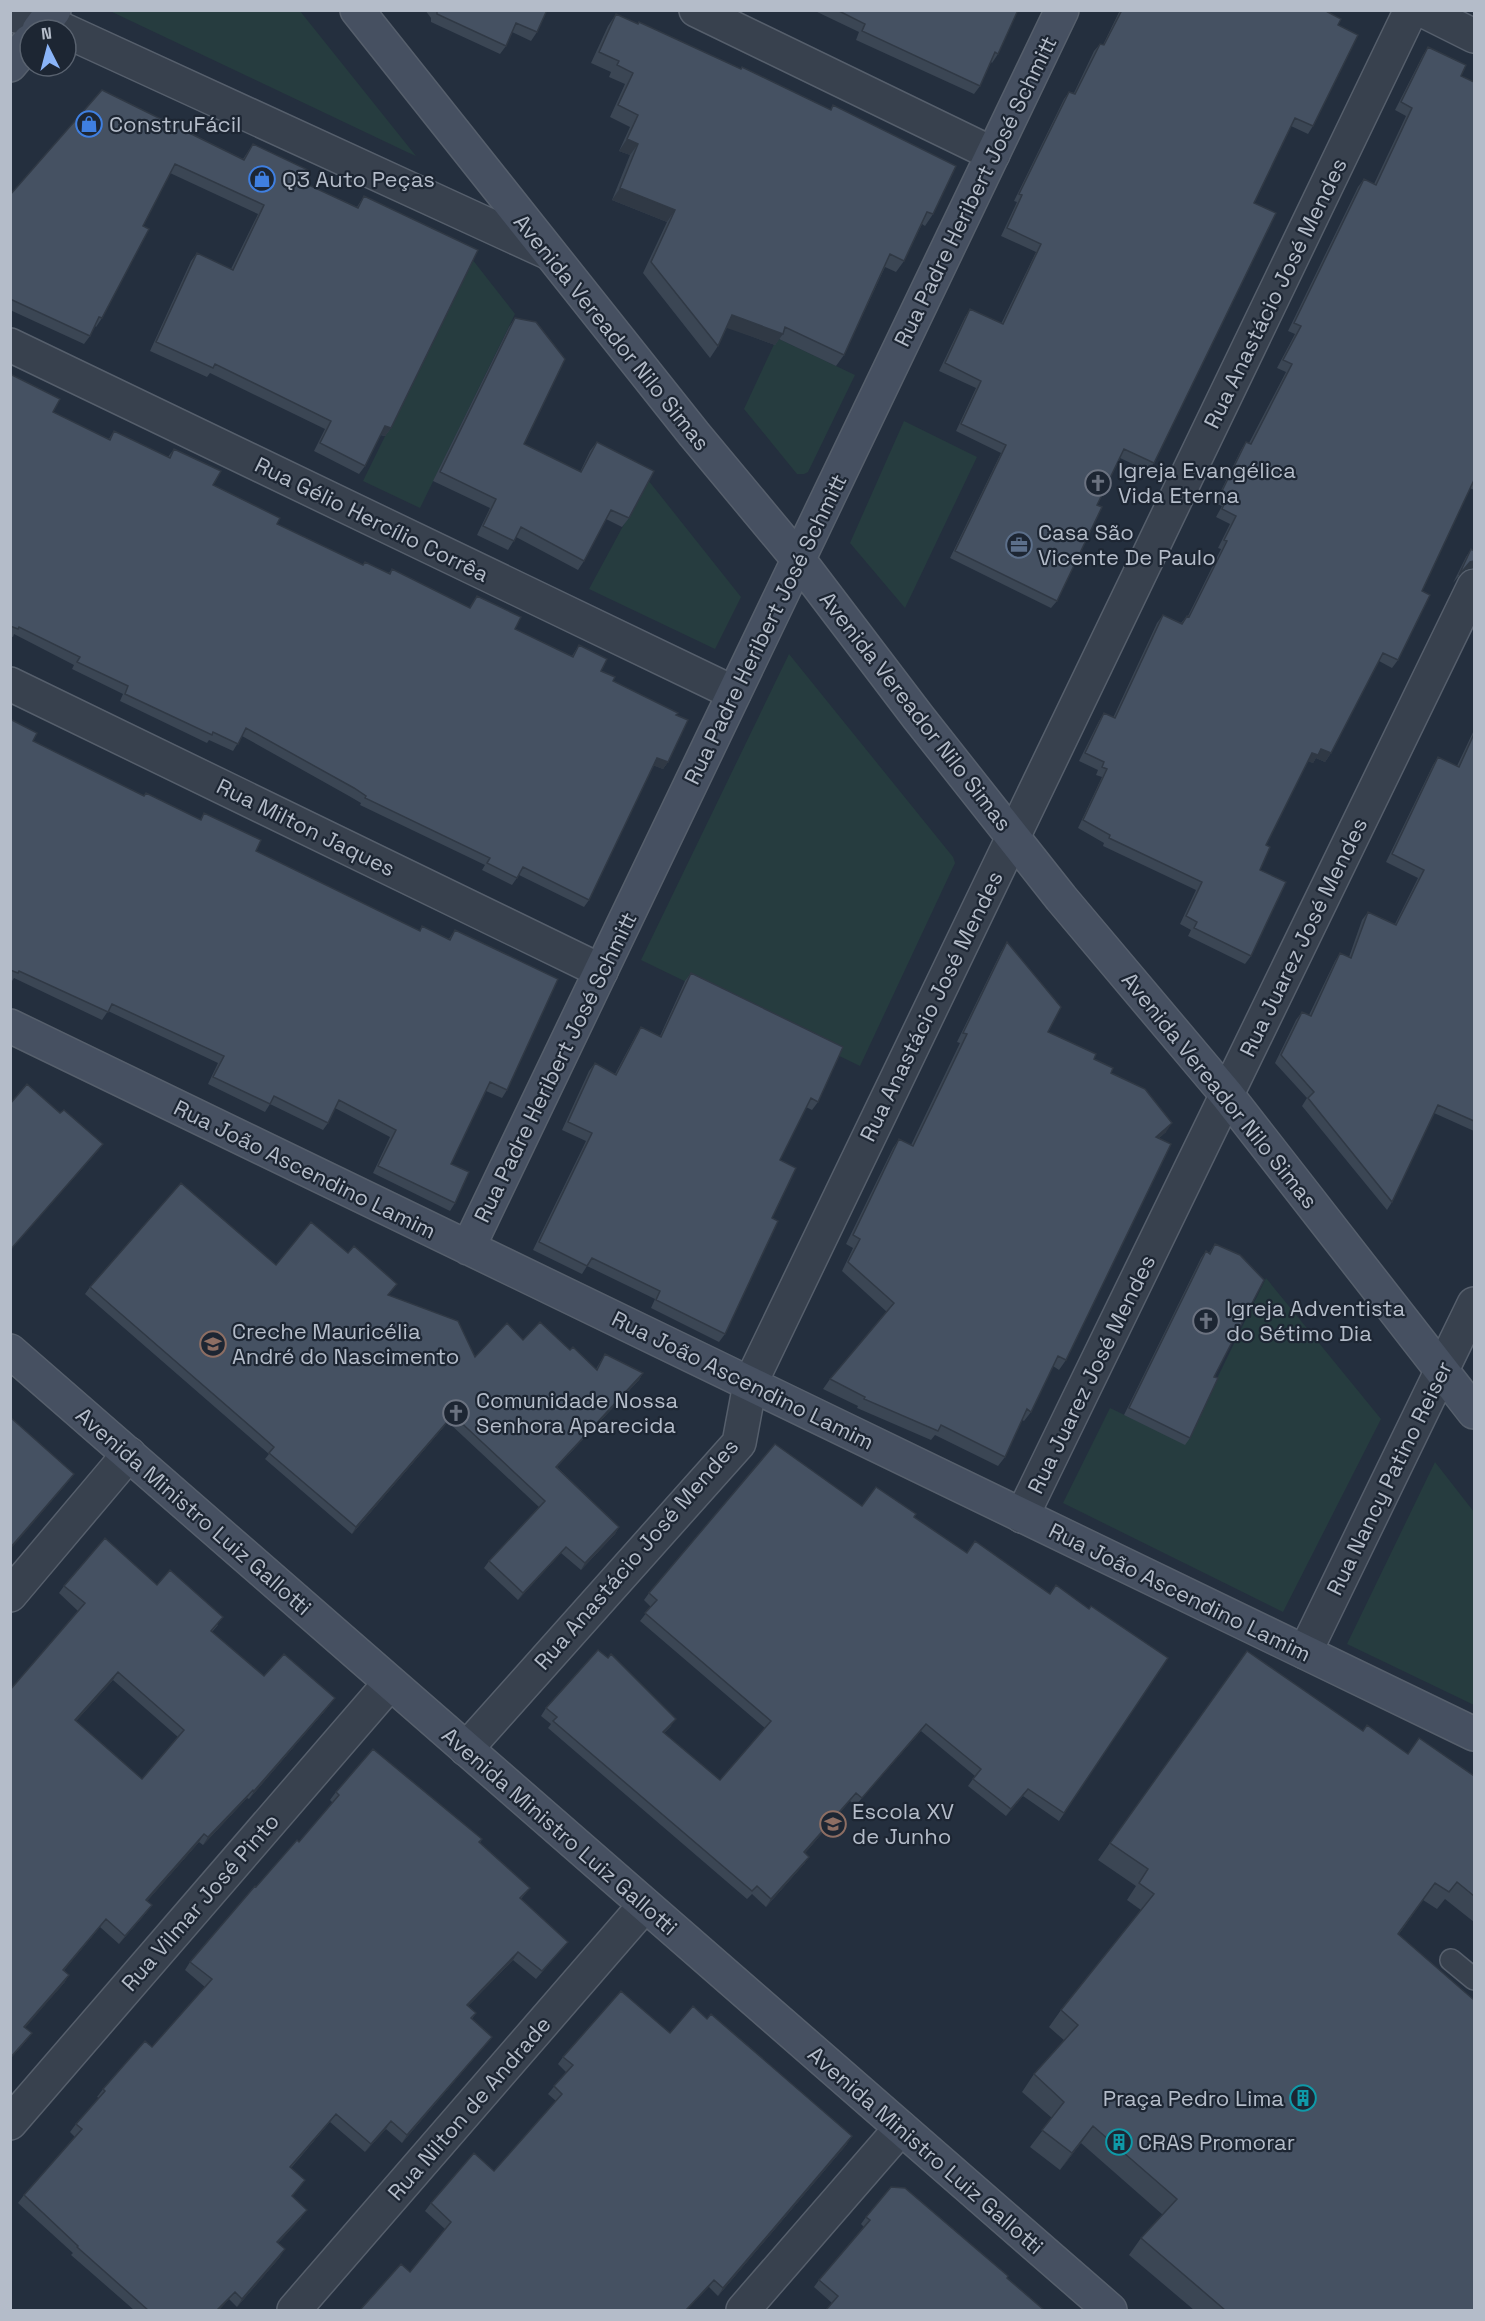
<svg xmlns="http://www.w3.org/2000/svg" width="1485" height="2321" viewBox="0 0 1485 2321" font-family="'Space Grotesk',sans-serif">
<rect width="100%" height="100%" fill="#242f3e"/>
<path fill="#263c3f" d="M110 11H300L416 156 407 152Z
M472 259 515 314 420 508 363 481Z
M777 338 855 375 808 472 804 474H797L744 409Z
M904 421 977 457 905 608 850 543Z
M648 480 741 597 715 649 589 589Z
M789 654 953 857 955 863 860 1066 641 960Z
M1266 1278 1381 1419 1283 1612 1063 1503 1110 1408 1185 1444Z
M1435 1462 1474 1512V1705L1347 1644Z"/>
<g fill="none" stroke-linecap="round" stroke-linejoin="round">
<g stroke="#565f6c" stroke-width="24">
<path id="lane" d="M1451 1960 1474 1979"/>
</g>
<g stroke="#565f6c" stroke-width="36">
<path id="street" d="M696 10 993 154
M1422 10 1474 36
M10 15 46 21 64 30
M66 31 547 252
M10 345 734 693
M10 684 601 971
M1022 1516 1474 586
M10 1595 129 1454
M1305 1652 1474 1304
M466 1749 739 1443 750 1384 1411 10
M10 2123 390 1683
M294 2310 645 1905
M743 2310 901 2128"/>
</g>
<g stroke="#565f6c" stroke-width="36">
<path id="secondary" d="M357 10 694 434 798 559 918 717 1061 898 1227 1095 1474 1412
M39 30 54 10
M10 65 30 41
M10 1026 1474 1734
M468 1248 1062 10
M10 1351 1110 2310"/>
</g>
<use href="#lane" stroke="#38414e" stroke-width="21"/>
<use href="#street" stroke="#38414e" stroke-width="33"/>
<use href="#secondary" stroke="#465061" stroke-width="33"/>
</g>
<path fill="#3b4654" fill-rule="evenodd" d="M425 10H547L537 32 531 41 512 32 506 46 500 54 431 22V18Z
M813 10H1018L998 54 992 63 991 62 980 86 974 94 856 40 859 32Z
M1120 10H1324L1338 25 1313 126 1308 134 1291 126 1254 203 1154 463 1148 471 1120 458 1097 505 1057 601 1051 608 950 558 1001 453 956 431 976 388 939 371 965 317 970 309 1001 324 1036 252 1001 236 1017 202 1014 201 1064 99 1069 92 1074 93 1094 51 1100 44 1103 45Z
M616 14 830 110 833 105 933 214 925 226 922 224 904 261 896 272 885 267 844 355 836 366 779 339 775 345 727 327 718 346 710 358 643 273 667 222 612 200 630 155 619 151 630 127 610 117 625 84 609 77 611 72 591 63 608 26Z
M1428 47 1461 76 1474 82V490L1470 488 1422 591 1398 660 1392 668 1379 661 1331 753 1325 762 1316 758 1313 763 1308 761 1266 845 1260 870 1251 956 1245 964 1188 936 1191 930 1180 924 1196 890 1103 846 1104 843 1078 828 1102 777 1096 775 1098 770 1079 761 1099 721 1104 713 1113 718 1157 623 1163 615 1181 623 1187 616H1188L1221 549 1218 548 1230 524 1216 517 1222 506 1215 503 1241 450 1246 442 1249 443 1286 372 1277 368 1295 334 1288 331 1358 187 1364 179 1374 184 1406 116 1395 110 1423 55Z
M102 90 243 159 253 144 302 182 357 207 364 196 391 428 385 436 380 435 365 466 359 474 314 451 325 429 210 373 207 377 150 351 191 261 197 253 231 269 258 214 170 173 143 226 102 318 96 327 95 326 90 336 84 344 10 310V195Z
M515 318 524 444 580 472 590 451 597 442 629 518 622 527 606 519 584 561 578 570 516 537 508 550 477 535 490 508 433 481 509 327Z
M10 374 53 412 109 439 114 431 168 457 174 449 213 485 277 524 363 565 389 573 392 569 469 608 477 596 515 629 572 656 579 645 601 671 613 681 676 715 668 762 663 769 653 765 589 900 584 907 519 875 512 885 482 870 485 865 360 805 361 803 349 796 242 736 233 751 209 740 207 743 120 701 123 694 72 669 74 665 14 634 13 637 10 636Z
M1471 549 1474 551V568L1464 570 1453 583 1466 557Z
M10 719 33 741 144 796 200 820 204 813 256 851 419 931 422 926 449 939 455 930 507 1090 502 1098 486 1091 451 1164 455 1203 450 1211 373 1173 390 1137 335 1108 328 1123 323 1130 270 1104 265 1112 208 1084 218 1063 108 1011 102 1020 14 978 12 981 10 980Z
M1474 730V1131L1434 1113 1392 1202 1387 1210 1302 1106 1307 1098 1275 1063 1296 1020 1302 1012 1309 1015 1335 961 1340 953 1349 957 1362 920 1368 912 1395 924 1418 878 1386 862 1433 765 1438 757 1457 766Z
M1007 942 1048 1032 1094 1059 1111 1073 1166 1132 1159 1138 1066 1360 1059 1370 1053 1366 1031 1412 1024 1421 1022 1420 1005 1457 998 1466 935 1435 931 1440 857 1408 858 1406 823 1389 830 1379 887 1312 842 1271 853 1248 846 1244 893 1148 899 1139 911 1145 960 1043 957 1042 1001 952Z
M691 973 818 1102 812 1110 806 1107 780 1160 772 1218 725 1334 719 1342 651 1308 655 1299 587 1266 582 1274 533 1250 586 1141 562 1130 589 1071 595 1063 615 1074 636 1035 641 1027 660 1036 685 981Z
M1215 1244 1214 1377 1190 1438 1185 1445 1124 1415 1201 1258 1206 1251 1209 1253Z
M276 1265 389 1295 475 1357 523 1340 570 1350 596 1369 605 1354 643 1373 639 1380 557 1467 619 1527 615 1534 581 1570 561 1553 518 1600 484 1568 489 1561 539 1507 448 1422 352 1534 265 1459 269 1454 85 1294 90 1287Z
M862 1506 914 1517 967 1553 1050 1594 1089 1609 1168 1658 1059 1821 1023 1796 1006 1816 968 1786 975 1776 921 1731 856 1805 850 1801 805 1853 809 1857 804 1864 766 1907 752 1894 747 1899 548 1728 551 1724 541 1716 546 1708 671 1726 664 1733 720 1780 765 1728 640 1621 651 1607 644 1600 649 1593Z
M157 1585 218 1625 212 1632 264 1676 329 1706 249 1799 247 1798 203 1845 199 1842 147 1901 146 1913 119 1944 100 1927 64 1970 69 1975 64 1983 25 2027 26 2041 10 2059V1690L78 1611 59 1593 64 1586ZM113 1680 178 1737 142 1779 76 1721Z
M1363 1731 1408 1754 1474 1776V1922L1445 1899 1437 1909 1423 1900 1399 1934 1474 2310H1194L1129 2255 1141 2238 1163 2215 1081 2143 1060 2170 1030 2147 1052 2118 1022 2092 1034 2074 1065 2041 1049 2027 1061 2010 1141 1910 1127 1900 1136 1886 1098 1860 1110 1843Z
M336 1792 482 1839 480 1843 530 1888 521 1899 568 1942 562 1949 536 1979 513 1960 468 2006 476 2013 472 2019 492 2037 486 2044 402 2143 386 2129 365 2152 330 2122 291 2168 299 2188 292 2196 301 2218 278 2243 280 2257 237 2307 229 2299 219 2310H134L71 2255 73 2253 18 2203 24 2195 75 2137 70 2132 76 2124 99 2098 97 2097 103 2089 152 2047 205 1987 185 1970 190 1962 256 1887 299 1842 333 1803 330 1800Z
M670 2033 847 2144 718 2296 709 2287 445 2229 425 2211 431 2203 494 2171 556 2101 548 2094 566 2072 558 2064 563 2057Z
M866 2217 1007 2278 832 2303 814 2287 819 2280 864 2227 861 2224Z"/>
<path fill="#303945" d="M627 139 638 144 630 155 619 151Z
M620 188 675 210 667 222 612 200Z
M732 315 783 334 775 345 724 327Z
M385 426 391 428 385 436 379 434Z
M1474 561V568L1464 570 1453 583 1470 562Z
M1321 749 1331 753 1325 762 1316 758 1313 763 1306 761 1312 753Z
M657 758 668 762 663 769 652 765Z
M1172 1123 1166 1132 1150 1146 1156 1137Z
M103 1144 98 1151 10 1250 11 1249Z
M643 1373 639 1380 551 1473 556 1467Z
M453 1415 448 1422 352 1534 356 1527Z
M74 1474 69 1481 10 1550V1548Z
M619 1527 615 1534 581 1570 585 1563Z
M566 1547 561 1553 518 1600 523 1593Z
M118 1672 113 1680 70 1728 75 1720Z
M335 1698 329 1706 249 1799 254 1791Z
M676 1719 671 1726 657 1739 663 1732Z
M926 1724 921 1731 856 1805 862 1798Z
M1028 1789 1023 1796 1006 1816 1011 1809Z
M253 1790 247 1798 203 1845 208 1837Z
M856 1793 850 1801 799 1860 804 1852Z
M204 1834 199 1842 141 1908 146 1900Z
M809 1857 804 1864 766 1907 771 1899Z
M152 1905 146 1913 119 1944 125 1936Z
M106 1919 100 1927 58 1978 63 1970Z
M518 1952 513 1960 462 2012 467 2005Z
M69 1975 64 1983 19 2035 24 2027Z
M32 2033 26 2041 10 2059V2058Z
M492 2037 486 2044 402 2143 407 2135Z
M336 2114 330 2122 284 2175 290 2167Z
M391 2121 386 2129 365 2152 371 2144Z
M1093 2126 1081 2143 1060 2170 1072 2153Z
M852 2136 847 2144 718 2296 723 2288Z
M307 2210 301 2218 272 2250 277 2242Z
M285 2249 280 2257 237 2307 242 2299Z
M714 2280 709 2287 687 2310H686Z
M235 2292 229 2299 219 2310H217Z"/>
<path fill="#455162" stroke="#303945" stroke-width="1.5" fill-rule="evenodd" d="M437 10H547L537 32 516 23 506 46 437 14Z
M837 10H1018L998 54 995 52 980 86 862 31 865 24Z
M1122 10H1324L1341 19 1338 25 1358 35 1313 126 1295 118 1254 203 1276 213 1154 463 1124 449 1097 505 1102 507 1057 601 955 551 1006 445 961 424 981 381 945 363 970 309 1003 324 1041 244 1007 228 1022 195 1019 194 1069 92 1075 94 1100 44 1104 45Z
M616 14 638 24 639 22 741 69 742 67 831 110 833 105 956 166 933 214 927 212 904 261 890 254 844 355 785 327 783 334 732 315 718 346 651 262 675 210 620 188 638 144 627 139 638 115 618 105 633 73 617 65 619 61 599 52Z
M1428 47 1466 65 1461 76 1474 82V480L1422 591 1430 595 1398 660 1383 653 1331 753 1321 749 1318 755 1312 753 1266 845 1270 847 1260 870 1286 882 1251 956 1194 928 1197 922 1186 916 1202 882 1109 838 1110 835 1083 820 1107 769 1102 767 1104 762 1085 753 1104 713 1115 718 1163 615 1182 624 1187 616 1189 617 1227 541 1224 540 1236 516 1222 509 1227 498 1220 495 1246 442 1251 444 1292 364 1283 360 1301 326 1294 323 1364 179 1376 185 1412 108 1401 102Z
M102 90 244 160 253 144 308 170 302 182 358 208 364 196 478 250 391 428 385 426 365 466 320 443 331 421 215 364 213 368 156 342 197 253 233 270 264 205 175 164 143 226 149 229 102 318 99 317 90 336 10 299V195Z
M515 318 536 322 565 359 524 444 581 472 597 442 654 471 629 518 611 510 584 561 521 527 514 541 483 526 496 499 440 472Z
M10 374 60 399 53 412 110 440 114 431 170 458 174 449 221 471 213 485 280 518 277 524 363 565 365 562 390 574 392 569 470 608 477 596 521 617 515 629 573 657 579 645 607 659 601 671 615 677 613 681 678 713 676 715 688 720 668 762 657 758 589 900 523 867 517 878 487 863 490 858 365 798 366 796 354 788 246 728 238 744 213 732 212 735 125 694 128 686 77 662 80 657 19 627 18 629 10 626Z
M1471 549 1474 551V561L1470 562 1459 575Z
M10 719 37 733 33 741 144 796 146 793 201 820 204 813 261 840 256 851 420 931 422 926 450 940 455 930 558 979 507 1090 490 1082 451 1164 469 1172 455 1203 378 1166 396 1130 339 1100 328 1123 274 1096 270 1104 213 1077 224 1056 112 1004 108 1012 19 971 18 973 10 970Z
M1474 734V1121L1438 1105 1392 1202 1308 1098 1314 1092 1281 1055 1302 1012 1311 1016 1340 953 1351 958 1368 912 1396 925 1424 870 1392 854 1438 757 1459 767Z
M1007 942 1061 1007 1048 1032 1096 1054 1094 1059 1113 1068 1111 1073 1145 1089 1172 1123 1156 1137 1171 1144 1066 1360 1058 1356 1031 1412 1027 1409 1005 1457 941 1425 938 1431 864 1399 865 1397 830 1379 894 1303 848 1262 860 1239 853 1235 899 1139 913 1146 967 1034 963 1033Z
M691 973 843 1047 818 1102 811 1098 780 1160 796 1168 772 1218 778 1221 725 1334 656 1300 660 1291 592 1258 587 1266 539 1242 592 1133 568 1122 595 1063 616 1075 641 1027 661 1037Z
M27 1084 60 1113 64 1110 103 1144 11 1249 10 1104Z
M181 1183 276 1265 311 1222 348 1253 354 1246 397 1284 388 1295 458 1321 475 1357 507 1323 523 1340 540 1322 570 1350 573 1347 597 1370 605 1354 643 1373 556 1467 619 1527 585 1563 566 1547 523 1593 489 1561 545 1501 453 1415 356 1527 269 1453 274 1447 90 1287Z
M1215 1244 1240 1255 1264 1280 1214 1377 1218 1378 1190 1438 1129 1408 1206 1251 1210 1254Z
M10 1417 74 1474 10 1548Z
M775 1444 862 1506 876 1487 916 1514 914 1517 967 1553 975 1541 1050 1594 1056 1585 1089 1609 1091 1606 1168 1658 1064 1813 1028 1789 1011 1809 973 1779 981 1769 926 1724 862 1798 856 1793 804 1852 809 1857 771 1899 757 1886 752 1891 553 1721 557 1717 546 1708 598 1650 608 1658 611 1654 676 1719 663 1732 720 1780 771 1721 645 1613 657 1600 649 1593Z
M105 1538 157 1585 170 1570 223 1617 211 1631 264 1676 284 1654 335 1698 254 1791 253 1790 208 1837 204 1834 146 1900 152 1905 125 1936 106 1919 63 1970 69 1975 24 2027 32 2033 10 2058V1690L85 1603 64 1586ZM118 1672 184 1730 142 1779 75 1720Z
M1247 1651 1363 1731 1367 1725 1408 1754 1419 1738 1474 1776V1896L1457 1882 1449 1892 1435 1883 1398 1934 1474 2000V2310H1225L1141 2238 1177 2199 1093 2126 1072 2153 1042 2130 1064 2102 1034 2074 1078 2025 1061 2010 1154 1894 1139 1883 1148 1869 1110 1843Z
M373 1749 482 1839 479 1842 530 1888 520 1898 568 1942 542 1971 518 1952 467 2005 476 2013 471 2018 492 2037 407 2135 391 2121 371 2144 336 2114 290 2167 305 2180 292 2196 307 2210 277 2242 285 2249 242 2299 235 2292 217 2310H148L77 2247 78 2246 24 2195 82 2129 76 2124 105 2091 103 2089 145 2041 152 2047 212 1979 190 1962 255 1886 256 1887 297 1840 299 1842 339 1795 336 1792Z
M621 1991 670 2033 693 2006 707 2019 711 2014 852 2136 723 2288 714 2280 686 2310H360L401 2264 410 2272 451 2222 431 2203 474 2153 494 2171 562 2094 554 2086 573 2065 563 2057Z
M891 2187 905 2188 1008 2276 1007 2278 1044 2310H826L838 2296 819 2280 870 2220 866 2217Z"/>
<defs>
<g id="shop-ring" transform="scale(1.35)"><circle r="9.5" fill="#1d2633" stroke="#3f7fe0" stroke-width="1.5"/><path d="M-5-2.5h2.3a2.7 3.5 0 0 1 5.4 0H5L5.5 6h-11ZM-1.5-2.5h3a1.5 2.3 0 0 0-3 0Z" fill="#3f7fe0"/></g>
<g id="church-ring" transform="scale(1.35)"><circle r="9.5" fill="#1d2633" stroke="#6b7280" stroke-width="1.5"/><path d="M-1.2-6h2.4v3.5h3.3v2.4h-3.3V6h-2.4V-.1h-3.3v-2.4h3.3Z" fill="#6b7280"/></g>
<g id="office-ring" transform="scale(1.35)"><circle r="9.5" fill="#1d2633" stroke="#5c6f8a" stroke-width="1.5"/><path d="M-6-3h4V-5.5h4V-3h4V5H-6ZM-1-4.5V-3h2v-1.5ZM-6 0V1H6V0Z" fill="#5c6f8a"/></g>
<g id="school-ring" transform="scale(1.35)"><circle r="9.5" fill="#1d2633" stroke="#8d6e63" stroke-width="1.5"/><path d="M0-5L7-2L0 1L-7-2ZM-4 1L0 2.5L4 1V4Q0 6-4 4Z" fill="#8d6e63"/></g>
<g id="building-ring" transform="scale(1.35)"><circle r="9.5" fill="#1d2633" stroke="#0f9aa8" stroke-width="1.5"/><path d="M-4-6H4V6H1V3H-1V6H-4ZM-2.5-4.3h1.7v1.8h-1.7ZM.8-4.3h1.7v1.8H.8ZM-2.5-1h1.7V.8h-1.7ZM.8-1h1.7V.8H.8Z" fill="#0f9aa8"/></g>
</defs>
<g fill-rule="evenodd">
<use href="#shop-ring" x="89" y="124"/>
<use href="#shop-ring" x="262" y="179"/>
<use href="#church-ring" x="1098" y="483"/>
<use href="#office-ring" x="1019" y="545"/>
<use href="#church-ring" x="1206" y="1321"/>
<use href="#school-ring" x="213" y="1344"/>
<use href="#church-ring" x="456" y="1413"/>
<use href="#school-ring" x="833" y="1824"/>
<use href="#building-ring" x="1303" y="2098"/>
<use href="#building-ring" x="1119" y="2142"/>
</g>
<g text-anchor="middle" stroke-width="4.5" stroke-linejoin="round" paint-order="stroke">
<g font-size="22" fill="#b4bcc9" stroke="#1d2633" text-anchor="start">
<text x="109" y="132">ConstruFácil</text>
<text x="282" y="187">Q3 Auto Peças</text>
<text x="1118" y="478">Igreja Evangélica<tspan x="1118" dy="25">Vida Eterna</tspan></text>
<text x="1038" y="540">Casa São<tspan x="1038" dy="25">Vicente De Paulo</tspan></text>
<text x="1226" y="1316">Igreja Adventista<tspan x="1226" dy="25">do Sétimo Dia</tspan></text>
<text x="232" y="1339">Creche Mauricélia<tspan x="232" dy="25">André do Nascimento</tspan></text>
<text x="476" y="1408">Comunidade Nossa<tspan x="476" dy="25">Senhora Aparecida</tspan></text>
<text x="852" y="1819">Escola XV<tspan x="852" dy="25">de Junho</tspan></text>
<text x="1284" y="2106" text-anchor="end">Praça Pedro Lima</text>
<text x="1138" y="2150">CRAS Promorar</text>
</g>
<g font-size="22" fill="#b4bcc9" stroke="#1d2633">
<text transform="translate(975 191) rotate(-64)" y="8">Rua Padre Heribert José Schmitt</text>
<text transform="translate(1275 293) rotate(-64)" y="8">Rua Anastácio José Mendes</text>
<text transform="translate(612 332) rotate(51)" y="8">Avenida Vereador Nilo Simas</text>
<text transform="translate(372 519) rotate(26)" y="8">Rua Gélio Hercílio Corrêa</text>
<text transform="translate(765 629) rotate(-64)" y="8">Rua Padre Heribert José Schmitt</text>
<text transform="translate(916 711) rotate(52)" y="8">Avenida Vereador Nilo Simas</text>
<text transform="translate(306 827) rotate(26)" y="8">Rua Milton Jaques</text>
<text transform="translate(1303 937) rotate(-64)" y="8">Rua Juarez José Mendes</text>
<text transform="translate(931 1006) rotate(-64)" y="8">Rua Anastácio José Mendes</text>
<text transform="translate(555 1067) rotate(-64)" y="8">Rua Padre Heribert José Schmitt</text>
<text transform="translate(1220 1090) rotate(51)" y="8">Avenida Vereador Nilo Simas</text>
<text transform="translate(305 1169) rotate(26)" y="8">Rua João Ascendino Lamim</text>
<text transform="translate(1091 1374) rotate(-64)" y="8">Rua Juarez José Mendes</text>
<text transform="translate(743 1380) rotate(26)" y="8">Rua João Ascendino Lamim</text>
<text transform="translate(1389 1478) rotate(-64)" y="8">Rua Nancy Patino Reiser</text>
<text transform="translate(194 1511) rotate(41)" y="8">Avenida Ministro Luiz Gallotti</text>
<text transform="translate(636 1554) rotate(-49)" y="8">Rua Anastácio José Mendes</text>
<text transform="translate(1180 1592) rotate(26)" y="8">Rua João Ascendino Lamim</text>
<text transform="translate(560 1831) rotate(41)" y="8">Avenida Ministro Luiz Gallotti</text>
<text transform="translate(200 1902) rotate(-49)" y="8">Rua Vilmar José Pinto</text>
<text transform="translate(469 2108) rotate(-49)" y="8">Rua Nilton de Andrade</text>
<text transform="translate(926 2150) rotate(41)" y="8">Avenida Ministro Luiz Gallotti</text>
</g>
</g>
<rect width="1485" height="2321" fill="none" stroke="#b4bcc9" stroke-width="24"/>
<g transform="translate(48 48) rotate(354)"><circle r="28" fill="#1d2633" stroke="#59626f" stroke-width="1.5"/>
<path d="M0-4.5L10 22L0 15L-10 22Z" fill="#8ab4f8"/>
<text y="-9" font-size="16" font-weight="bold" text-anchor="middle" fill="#b4bcc9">N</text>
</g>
</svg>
